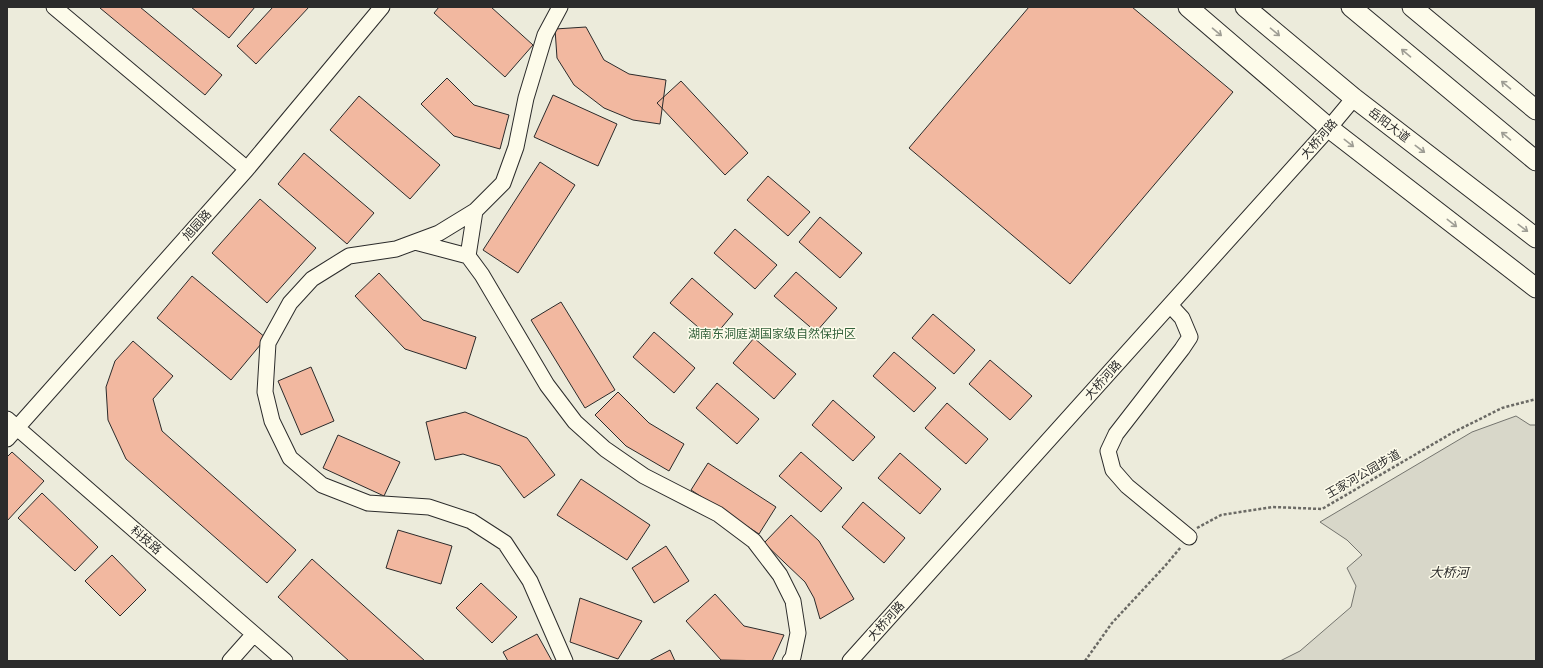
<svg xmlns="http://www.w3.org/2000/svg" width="1543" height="668" viewBox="0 0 1543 668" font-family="'Nunito Sans','Noto Sans SC',sans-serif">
<rect width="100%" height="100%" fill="#fdfbea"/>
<path fill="#ecebdb" stroke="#74746e" d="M7 7H1536V661H7Z"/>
<path fill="#d8d7c9" stroke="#74746e" d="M1516 416 1530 425H1536V661H1280L1300 651 1351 607 1356 586 1347 568 1362 555 1347 540 1320 522 1472 432Z"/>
<path fill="#f2b8a0" stroke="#2b2b2b" d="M101 7H140L222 75 205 95 100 8Z
M191 7H255L229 38Z
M273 7H309L256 64 237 46Z
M439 7H491L533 45 505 77 434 13Z
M1029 7H1132L1233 92 1070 284 909 148Z
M586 27 604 60 629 74 666 80 660 124 633 120 604 108 574 85 557 58 555 29Z
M447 78 474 105 509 115 500 149 454 136 421 104Z
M681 81 748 153 725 175 657 103Z
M553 95 617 124 598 166 534 137Z
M359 96 440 165 410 199 330 130Z
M304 153 374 213 347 244 278 184Z
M540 162 575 185 518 273 483 250Z
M768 176 810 212 788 236 747 200Z
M260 199 316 248 267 303 212 253Z
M820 217 862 253 840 278 799 242Z
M735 229 777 265 755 289 714 253Z
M796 272 837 308 816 332 774 296Z
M379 273 423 320 476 337 466 369 405 349 355 296Z
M192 276 266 338 231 380 157 318Z
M692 278 733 314 712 339 670 303Z
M561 302 615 390 585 408 531 320Z
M933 314 975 350 954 374 912 338Z
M654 332 695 368 674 393 633 357Z
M754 338 796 374 774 399 733 363Z
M133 341 173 376 153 399 162 431 296 550 267 583 126 459 108 420 106 387 115 361Z
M894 352 936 388 914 412 873 376Z
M990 360 1032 396 1010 420 969 384Z
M311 367 334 421 301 435 278 381Z
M717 383 759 419 737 444 696 408Z
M618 392 649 423 684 444 669 471 626 446 595 415Z
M833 400 875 437 853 461 812 425Z
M947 403 988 439 966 464 925 428Z
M465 412 527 438 555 475 524 498 500 466 463 454 435 460 426 422Z
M338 435 400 462 384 496 323 468Z
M12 452 44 481 7 521V457Z
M801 452 842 488 821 512 779 476Z
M900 453 941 489 920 514 878 478Z
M708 463 776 507 759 534 691 490Z
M581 479 650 525 627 560 557 515Z
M42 493 98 547 75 571 18 518Z
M863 502 905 538 884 563 842 527Z
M791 515 819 541 854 599 820 619 814 598 805 582 764 543Z
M398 530 452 546 441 584 386 568Z
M666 546 689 581 654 603 632 568Z
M112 555 146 590 120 616 85 581Z
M312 559 425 661H349L278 597Z
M481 583 517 617 492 643 456 608Z
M715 594 744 626 784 635 772 661 721 660 686 621Z
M580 598 642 621 618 659 570 642Z
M537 634 552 661H508L503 652Z
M670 650 675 661H649Z"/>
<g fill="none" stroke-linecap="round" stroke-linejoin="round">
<g stroke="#2b2b2b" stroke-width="17">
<path id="minor" d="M54 7 247 169
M560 7 545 35 526 98 516 147 503 183 475 211 439 233 396 249 349 256 312 279 290 303 268 343 265 392 272 421 290 458 322 485 368 503 429 507 471 521 505 543 530 581 565 661
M475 211 468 256 482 275 547 385 575 422 605 449 644 476 718 514 754 541 780 575 793 601 798 633 793 657 790 661
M415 242 468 256
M1170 305 1182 318 1190 337 1182 349 1116 434 1108 451 1113 470 1127 486 1189 537
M7 419 285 661
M7 439 247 169 382 7
M230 661 254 634
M850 661 1329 128 1354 98"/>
</g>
<g stroke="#2b2b2b" stroke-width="21">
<path id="major" d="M1188 7 1329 128 1536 288
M1245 7 1354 98 1536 238
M1351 7 1536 161
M1412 7 1536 110"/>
</g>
<path stroke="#6a6964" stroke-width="2.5" stroke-dasharray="3 2" stroke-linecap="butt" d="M1197 528 1221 515 1273 507 1322 509 1452 433 1502 408 1536 399
M1085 661 1112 623 1165 566 1181 547"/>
<use href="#minor" stroke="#fdfbea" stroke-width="15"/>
<use href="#major" stroke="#fdfbea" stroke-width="19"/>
</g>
<defs><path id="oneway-shaft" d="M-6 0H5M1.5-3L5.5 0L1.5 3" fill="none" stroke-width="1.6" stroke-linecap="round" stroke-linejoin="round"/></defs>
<g stroke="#9e9d94">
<use href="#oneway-shaft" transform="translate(1217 32) rotate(40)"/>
<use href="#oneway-shaft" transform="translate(1275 32) rotate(40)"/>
<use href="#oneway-shaft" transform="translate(1406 53) rotate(-140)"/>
<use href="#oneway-shaft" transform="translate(1506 85) rotate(-140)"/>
<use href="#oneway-shaft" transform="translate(1506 136) rotate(-140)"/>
<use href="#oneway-shaft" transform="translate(1349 143) rotate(38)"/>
<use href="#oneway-shaft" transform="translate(1420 149) rotate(37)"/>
<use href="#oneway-shaft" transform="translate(1452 223) rotate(38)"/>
<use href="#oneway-shaft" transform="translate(1523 228) rotate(37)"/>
</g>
<g text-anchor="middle" stroke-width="3" stroke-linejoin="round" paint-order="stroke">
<g font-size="12" fill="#2b2b2b" stroke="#fdfbea">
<text transform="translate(1389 125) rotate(37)" y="4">岳阳大道</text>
<text transform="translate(1319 139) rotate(-49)" y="4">大桥河路</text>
<text transform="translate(197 225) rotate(-48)" y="4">旭园路</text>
<text transform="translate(1103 380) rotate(-48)" y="4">大桥河路</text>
<text transform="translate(1363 474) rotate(-30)" y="4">王家河公园步道</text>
<text transform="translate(146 540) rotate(41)" y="4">科技路</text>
<text transform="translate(886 621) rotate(-48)" y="4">大桥河路</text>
</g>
<g font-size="12" fill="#34623c" stroke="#fdfbea">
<text x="772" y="338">湖南东洞庭湖国家级自然保护区</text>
</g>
<g font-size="13" font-style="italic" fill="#2b2b2b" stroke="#fdfbea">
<text x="1449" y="577">大桥河</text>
</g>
</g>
<rect width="1543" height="668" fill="none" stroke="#2b2b2b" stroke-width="16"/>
</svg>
